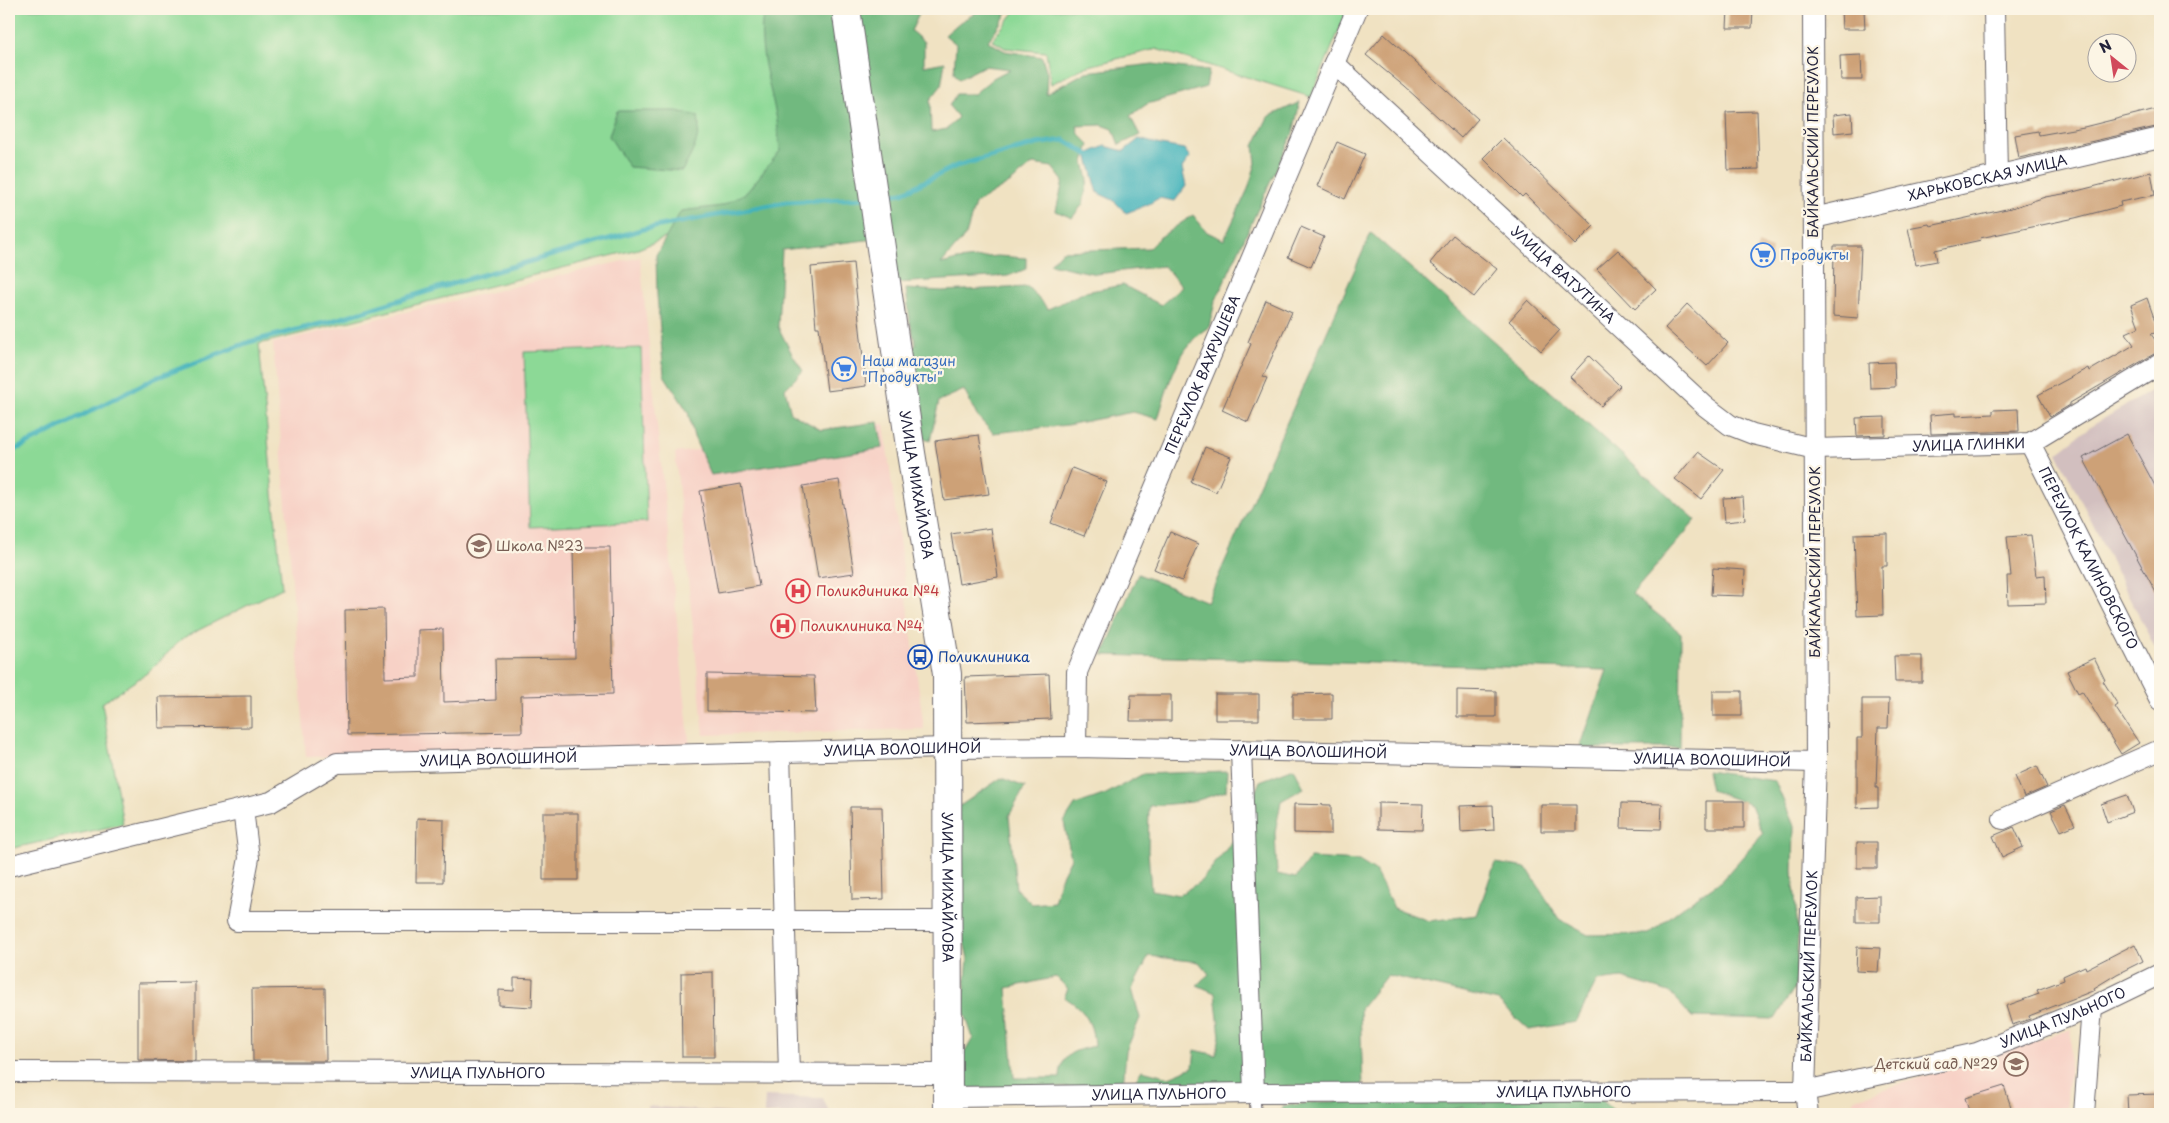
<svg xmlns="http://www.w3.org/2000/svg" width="2169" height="1123" viewBox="0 0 2169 1123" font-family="'Playpen Sans',sans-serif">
<rect width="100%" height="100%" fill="#fcf5e5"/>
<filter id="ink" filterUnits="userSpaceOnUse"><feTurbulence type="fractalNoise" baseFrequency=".02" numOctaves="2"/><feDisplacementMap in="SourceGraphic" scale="10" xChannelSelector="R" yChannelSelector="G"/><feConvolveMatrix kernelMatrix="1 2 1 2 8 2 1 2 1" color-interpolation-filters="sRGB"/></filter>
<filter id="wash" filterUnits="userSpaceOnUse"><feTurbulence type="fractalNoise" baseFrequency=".0096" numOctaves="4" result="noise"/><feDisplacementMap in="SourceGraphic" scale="20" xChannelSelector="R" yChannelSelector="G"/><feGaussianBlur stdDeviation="1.12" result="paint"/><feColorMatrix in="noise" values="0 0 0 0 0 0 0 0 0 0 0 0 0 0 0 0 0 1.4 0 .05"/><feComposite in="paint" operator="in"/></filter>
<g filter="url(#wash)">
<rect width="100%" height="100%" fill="#f0e2c2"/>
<path fill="#f7d1c6" d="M640 257 690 749 306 757 273 343Z
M884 424 924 729 704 735 675 453Z
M2072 1029 2066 1114H1854L1853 1099Z"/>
<path fill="#d2bfbf" d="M2160 385V658L2057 453 2090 427Z
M765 1096 823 1098 830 1114H764Z
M647 1106 743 1114H647Z"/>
<path fill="#8cd996" stroke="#577e68" d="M9 9H836L863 156 638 249 259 344 282 588 183 638 147 673 102 703 123 824 9 849Z
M1017 9H1348L1311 97 1156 49 1085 67 1051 84 1046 52 1005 48 992 40Z
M641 348 647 522 530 527 524 352Z"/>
<path fill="#71b97f" stroke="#4a6e5d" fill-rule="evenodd" d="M764 9H836L875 239 782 250 778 327 791 352 803 371 785 389 791 413 821 430 878 422 883 448 711 475 694 437 688 412 664 375 657 295 656 255 681 211 722 206 747 192 780 151C779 141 778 130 777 120 770 83 756 46 764 9Z
M850 9H925L921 10 911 31 924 42V66L945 62 941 86 930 100 931 132 947 129 958 117 949 106 956 94H974L993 78 1010 69 984 66 959 79 954 73 956 44 945 35 960 22 974 14 975 9H1010L988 41 1005 51 1042 57 1047 73 1046 94 1086 72 1153 64 1209 71 1206 87 1147 104 1130 116 1140 135 1119 145 1113 129 1102 125 1077 126 1079 134 1089 144 1084 162 1088 180 1083 204 1072 218 1056 211 1063 181 1052 167 1033 164 1011 182 975 204 966 235 941 264 957 260 997 256 1026 258V269L1008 276 896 283Z
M1300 102 1293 133 1215 302 1209 327C1178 345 1168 386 1158 419L1133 412 1067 425 993 433 977 416 964 390 939 401 930 441 919 437 907 351 916 345 910 322 906 289 942 291 1028 287 1048 309 1085 292 1123 285 1161 305 1182 287 1164 266 1096 274 1050 264 1062 251 1149 248 1159 238 1193 215 1207 232 1224 240 1248 189 1256 163 1254 146 1268 117Z
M617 111H677L698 116C702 136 692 154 682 171L629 167 609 136Z
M1371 233 1696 520 1632 594 1681 633 1680 748H1580L1607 670 1103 655 1138 574 1207 602Z
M1294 768 1304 788 1281 801 1275 833 1277 874 1296 878 1310 858 1359 861 1375 871 1394 908 1429 921 1477 915 1495 863 1527 868 1559 919 1588 935 1649 934 1680 909 1721 881 1763 834 1751 805 1711 790 1707 771 1775 781 1794 826 1793 871 1798 935 1795 987 1775 1019 1692 1017 1669 992 1622 978 1597 981 1576 1022 1529 1030 1498 1001 1387 975 1360 1009 1363 1086 1147 1088 1136 1079 1142 1070 1169 1077 1193 1067 1195 1050 1216 1055 1220 1036 1215 993 1197 985 1209 974 1199 962 1149 956 1132 989 1140 1018 1126 1051 1123 1087 963 1089 961 1059 973 1038 963 1008 968 959 961 927V860L954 810 1001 778 1025 787 1009 816 1016 889 1032 904 1054 902 1060 880 1071 858 1064 822 1075 805 1106 794 1143 774 1227 771 1226 791 1192 802 1149 806 1148 851 1151 890 1179 895 1201 881 1236 837 1260 781ZM1056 977 1068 989 1064 997C1084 1009 1093 1022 1094 1046 1072 1051 1061 1054 1060 1078H1014L1007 988Z
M1597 1096 1618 1114H1469L1463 1107 1430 1114H1279L1284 1106 1318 1102Z"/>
<path fill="#43b3bb" stroke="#326a7b" d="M1139 139 1161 145 1184 149 1190 157 1182 168 1186 186 1175 201 1159 198 1147 205 1126 213 1113 200 1098 193 1087 154 1105 146 1124 151Z"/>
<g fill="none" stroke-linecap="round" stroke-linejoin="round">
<path stroke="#43b3bb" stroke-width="5" d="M882 196 902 193 956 166 1037 144 1064 140 1087 154
M9 453 153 379 249 342 332 321 461 281 644 229 786 202 866 198"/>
</g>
<g id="blocks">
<path fill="#cda177" d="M1728 9H1753L1752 28H1727Z
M1841 9H1864L1865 29H1842Z
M1384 34 1478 119 1461 138 1405 87 1366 55Z
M1861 55 1862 80H1841L1840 56Z
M2160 108V126L2019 158 2015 135 2038 131 2039 135 2084 127Z
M1757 111 1759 169 1728 170 1726 112Z
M1852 113 1853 131 1834 133 1833 115Z
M1503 138 1594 226 1575 245 1525 194 1522 197 1483 158Z
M1337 142 1365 154 1345 199 1317 186Z
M2151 172 2155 195 2120 202 2121 206 2075 218 1980 238 1981 240 1935 250 1937 261 1916 265 1908 228 1929 224 1930 226 1980 215 2015 207 2045 197 2069 193Z
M1301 227 1324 237 1311 267 1288 257Z
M1453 235 1497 269 1474 297 1430 263Z
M1758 244 1772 249 1770 265 1754 262Z
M1834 246H1861L1858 318 1833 316Z
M1618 250 1656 289 1635 309 1597 269Z
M853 263 866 386 827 391 819 327H816L811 267Z
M2147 298 2159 332 2151 334 2160 347V352L2154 354 2070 403V405L2050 417 2038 395 2088 368 2089 371 2134 345 2126 333 2139 327 2131 305Z
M1266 300 1292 312 1263 377 1267 378 1248 422 1222 410 1251 344 1248 342Z
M1528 300 1560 330 1541 351 1509 321Z
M1687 304 1728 343 1707 366 1665 328Z
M1589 356 1620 386 1601 406 1570 377Z
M1894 362 1895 387 1870 388 1869 363Z
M2018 409 2019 431 1931 434 1930 415 1956 413V416L1993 414V410Z
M1885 417V435L1857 436 1856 418Z
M2127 434 2160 495V600L2083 458Z
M979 435 989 494 944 500 935 441Z
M1205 447 1231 457 1216 492 1191 482Z
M1698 452 1724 470 1701 499 1675 479Z
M1072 468 1107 482 1084 536 1051 523Z
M839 480 854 573 818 578 803 486Z
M741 484 759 586 718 593 700 491Z
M1743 497 1745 520 1725 522 1723 498Z
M991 528 998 577 959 584 951 534Z
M1170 532 1198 544 1182 581 1154 569Z
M1887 533V566H1882L1883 615 1857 616 1854 534Z
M2031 535 2036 576 2045 575 2046 603 2008 604 2007 576H2011L2007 537Z
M573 547H610L613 694 521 696 522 732 347 735 345 610 384 609 385 678 418 677V630L443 629 444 702 496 700 495 659 575 658Z
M1713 568 1745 570 1744 596 1711 595Z
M1894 656H1922V682H1895Z
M2094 658 2105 680 2103 681 2118 705 2115 707 2139 743 2121 754 2082 691 2078 693 2067 671Z
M707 674 814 676 816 713 707 711Z
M1049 674 1051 719 967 722 965 677Z
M1457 690 1496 691V717H1457Z
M1713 691H1742V716H1713Z
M1332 693V719H1293V694Z
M1215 694H1259V720H1215Z
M1131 695H1171V721H1130Z
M251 696V727L159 728 158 697Z
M1862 699H1889L1888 728H1878L1876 788H1878V807L1857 808V738H1862Z
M2037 766 2047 787 2024 797 2015 776Z
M2127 795 2133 812 2107 822 2101 804Z
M1706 801H1744V828H1706Z
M1378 803 1423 804 1422 830 1378 829Z
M1622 803 1662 804 1661 829 1621 828Z
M1294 804 1331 805V834L1294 833Z
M1493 805 1494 830 1461 832 1460 806Z
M1541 805H1576V831H1541Z
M2065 805 2075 825 2061 831 2051 811Z
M850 807H882L884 899 852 900Z
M543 813H578V880H543Z
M417 818 444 819 443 882H416Z
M2014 827 2023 847 2002 857 1993 836Z
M1857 842H1877V868H1857Z
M1880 896V922H1856V897Z
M2135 944 2143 961 2117 974 2094 988 2095 990 2029 1016 2030 1019 2012 1025 2006 1006 2039 994 2037 990 2064 980 2063 976 2085 966 2086 969Z
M1857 947 1880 948 1878 972 1856 971Z
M713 972 714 1057H682L681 973Z
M514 978 533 979 532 1007 499 1005V990L514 991Z
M195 982V1061L138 1060V983Z
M325 988 326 1061H253L252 989Z
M2004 1086 2011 1107 1989 1114H1970L1965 1098Z
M2160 1094V1114H2128L2127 1095Z"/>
</g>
</g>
<g filter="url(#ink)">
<use href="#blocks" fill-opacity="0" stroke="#6a656a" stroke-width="1"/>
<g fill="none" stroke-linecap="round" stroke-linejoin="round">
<g stroke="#6a656a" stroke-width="12">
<path id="lane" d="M1254 1093 1256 1114"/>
</g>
<g stroke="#6a656a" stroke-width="22">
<g id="street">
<path d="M1994 9 1997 176"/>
<path id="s1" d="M1334 63 1705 406 1730 425 1753 434 1815 449 2030 443 2160 364"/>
<path id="s2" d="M1814 218 2160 138"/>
<path id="s3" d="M2030 443 2160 700"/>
<path id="s4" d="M1076 747 1077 672 1357 9"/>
<path d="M1241 750 1254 1093"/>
<path d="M780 752 789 1074"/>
<path d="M243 809 249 858 237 921H947"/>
<path d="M2003 819 2160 750"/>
<path id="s5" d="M9 866 271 802 337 763 947 748 1076 747 1816 762"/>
<path id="s6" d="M9 1072 947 1074"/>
<path id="s7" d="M948 1097 1254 1093 1805 1091 1977 1053 2092 1007 2160 974"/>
<path id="s8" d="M1808 1114 1805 1091 1816 762 1813 9"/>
<path d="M2084 1114 2092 1007"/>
</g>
</g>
<g stroke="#6a656a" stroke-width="30">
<g id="secondary">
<path id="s9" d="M846 9 911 453 947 674 948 1114"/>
</g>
</g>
<use href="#lane" stroke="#fff" stroke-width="10"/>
<use href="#street" stroke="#fff" stroke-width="20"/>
<use href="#secondary" stroke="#fff" stroke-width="28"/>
</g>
</g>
<defs>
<g id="supermarket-ring" transform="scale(1.25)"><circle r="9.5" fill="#fcf5e5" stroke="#3f7fe0" stroke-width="1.5"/><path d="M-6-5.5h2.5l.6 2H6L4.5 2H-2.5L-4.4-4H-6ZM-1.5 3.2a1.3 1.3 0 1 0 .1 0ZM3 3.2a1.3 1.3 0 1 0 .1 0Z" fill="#3f7fe0"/></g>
<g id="school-ring" transform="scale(1.25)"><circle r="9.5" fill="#fcf5e5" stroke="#8d6e63" stroke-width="1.5"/><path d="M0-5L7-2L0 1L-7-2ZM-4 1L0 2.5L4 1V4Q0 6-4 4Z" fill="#8d6e63"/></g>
<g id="hospital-ring" transform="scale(1.25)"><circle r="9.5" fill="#fcf5e5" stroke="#e0444e" stroke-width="1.5"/><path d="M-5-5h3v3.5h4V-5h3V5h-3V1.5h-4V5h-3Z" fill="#e0444e"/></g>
<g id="bus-ring" transform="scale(1.25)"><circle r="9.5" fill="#fcf5e5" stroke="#1a4fb4" stroke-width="1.5"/><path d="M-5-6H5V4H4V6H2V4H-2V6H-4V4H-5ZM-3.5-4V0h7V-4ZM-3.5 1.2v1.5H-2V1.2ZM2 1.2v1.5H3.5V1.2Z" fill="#1a4fb4"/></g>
</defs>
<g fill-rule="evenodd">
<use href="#supermarket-ring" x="1763" y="255"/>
<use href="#supermarket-ring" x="844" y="369"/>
<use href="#school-ring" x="479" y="546"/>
<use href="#hospital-ring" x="798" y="591"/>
<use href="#hospital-ring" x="783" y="626"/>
<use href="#bus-ring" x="920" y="657"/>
<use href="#school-ring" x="2016" y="1064"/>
</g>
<g text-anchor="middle" stroke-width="4.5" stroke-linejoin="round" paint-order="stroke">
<g font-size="14" fill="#22223b" stroke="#fcf5e5">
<text transform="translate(1813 142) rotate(-90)" y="5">БАЙКАЛЬСКИЙ ПЕРЕУЛОК</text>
<text dy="5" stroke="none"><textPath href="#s2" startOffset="178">ХАРЬКОВСКАЯ УЛИЦА</textPath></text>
<text dy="5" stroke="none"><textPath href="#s1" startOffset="312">УЛИЦА ВАТУТИНА</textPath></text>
<text dy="5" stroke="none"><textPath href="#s4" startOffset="398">ПЕРЕУЛОК ВАХРУШЕВА</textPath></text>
<text dy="5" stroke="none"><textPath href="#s1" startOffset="779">УЛИЦА ГЛИНКИ</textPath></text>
<text dy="5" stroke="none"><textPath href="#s9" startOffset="481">УЛИЦА МИХАЙЛОВА</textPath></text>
<text dy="5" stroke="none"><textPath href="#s3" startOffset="129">ПЕРЕУЛОК КАЛИНОВСКОГО</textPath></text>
<text transform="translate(1815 562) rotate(-90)" y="5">БАЙКАЛЬСКИЙ ПЕРЕУЛОК</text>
<text dy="5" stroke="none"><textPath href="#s5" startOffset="912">УЛИЦА ВОЛОШИНОЙ</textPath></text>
<text dy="5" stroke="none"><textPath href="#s5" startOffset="1318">УЛИЦА ВОЛОШИНОЙ</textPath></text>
<text dy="5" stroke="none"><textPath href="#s5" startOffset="508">УЛИЦА ВОЛОШИНОЙ</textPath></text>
<text dy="5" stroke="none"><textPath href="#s5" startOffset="1722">УЛИЦА ВОЛОШИНОЙ</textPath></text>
<text dy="5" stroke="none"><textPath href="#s9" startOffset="886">УЛИЦА МИХАЙЛОВА</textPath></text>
<text dy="5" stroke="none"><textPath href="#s8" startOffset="148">БАЙКАЛЬСКИЙ ПЕРЕУЛОК</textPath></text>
<text dy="5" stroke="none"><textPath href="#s7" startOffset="1126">УЛИЦА ПУЛЬНОГО</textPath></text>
<text dy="5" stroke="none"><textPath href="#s6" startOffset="469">УЛИЦА ПУЛЬНОГО</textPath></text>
<text dy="5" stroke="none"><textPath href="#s7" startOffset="616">УЛИЦА ПУЛЬНОГО</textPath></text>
<text dy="5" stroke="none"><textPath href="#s7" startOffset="211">УЛИЦА ПУЛЬНОГО</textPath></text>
</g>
<g font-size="14" fill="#366cbe" stroke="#fcf5e5" text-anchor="start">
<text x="1780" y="260">Продукты</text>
<text x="862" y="366">Наш магазин<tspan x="862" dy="16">"Продукты"</tspan></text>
</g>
<g font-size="14" fill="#785e54" stroke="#fcf5e5" text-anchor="start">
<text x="496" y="551">Школа №23</text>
<text x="1998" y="1069" text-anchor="end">Детский сад №29</text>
</g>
<g font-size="14" fill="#be3a42" stroke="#fcf5e5" text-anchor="start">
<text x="816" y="596">Поликдиника №4</text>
<text x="800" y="631">Поликлиника №4</text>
</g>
<g font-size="14" fill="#164399" stroke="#fcf5e5" text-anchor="start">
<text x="938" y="662">Поликлиника</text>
</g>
</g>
<rect width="2169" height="1123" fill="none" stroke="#fcf5e5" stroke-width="30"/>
<g transform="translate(2112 58) rotate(330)"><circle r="24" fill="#fcf5e5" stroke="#a5a1a1"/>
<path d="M0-4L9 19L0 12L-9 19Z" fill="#d1495b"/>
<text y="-8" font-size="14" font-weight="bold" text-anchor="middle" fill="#22223b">N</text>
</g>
</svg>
